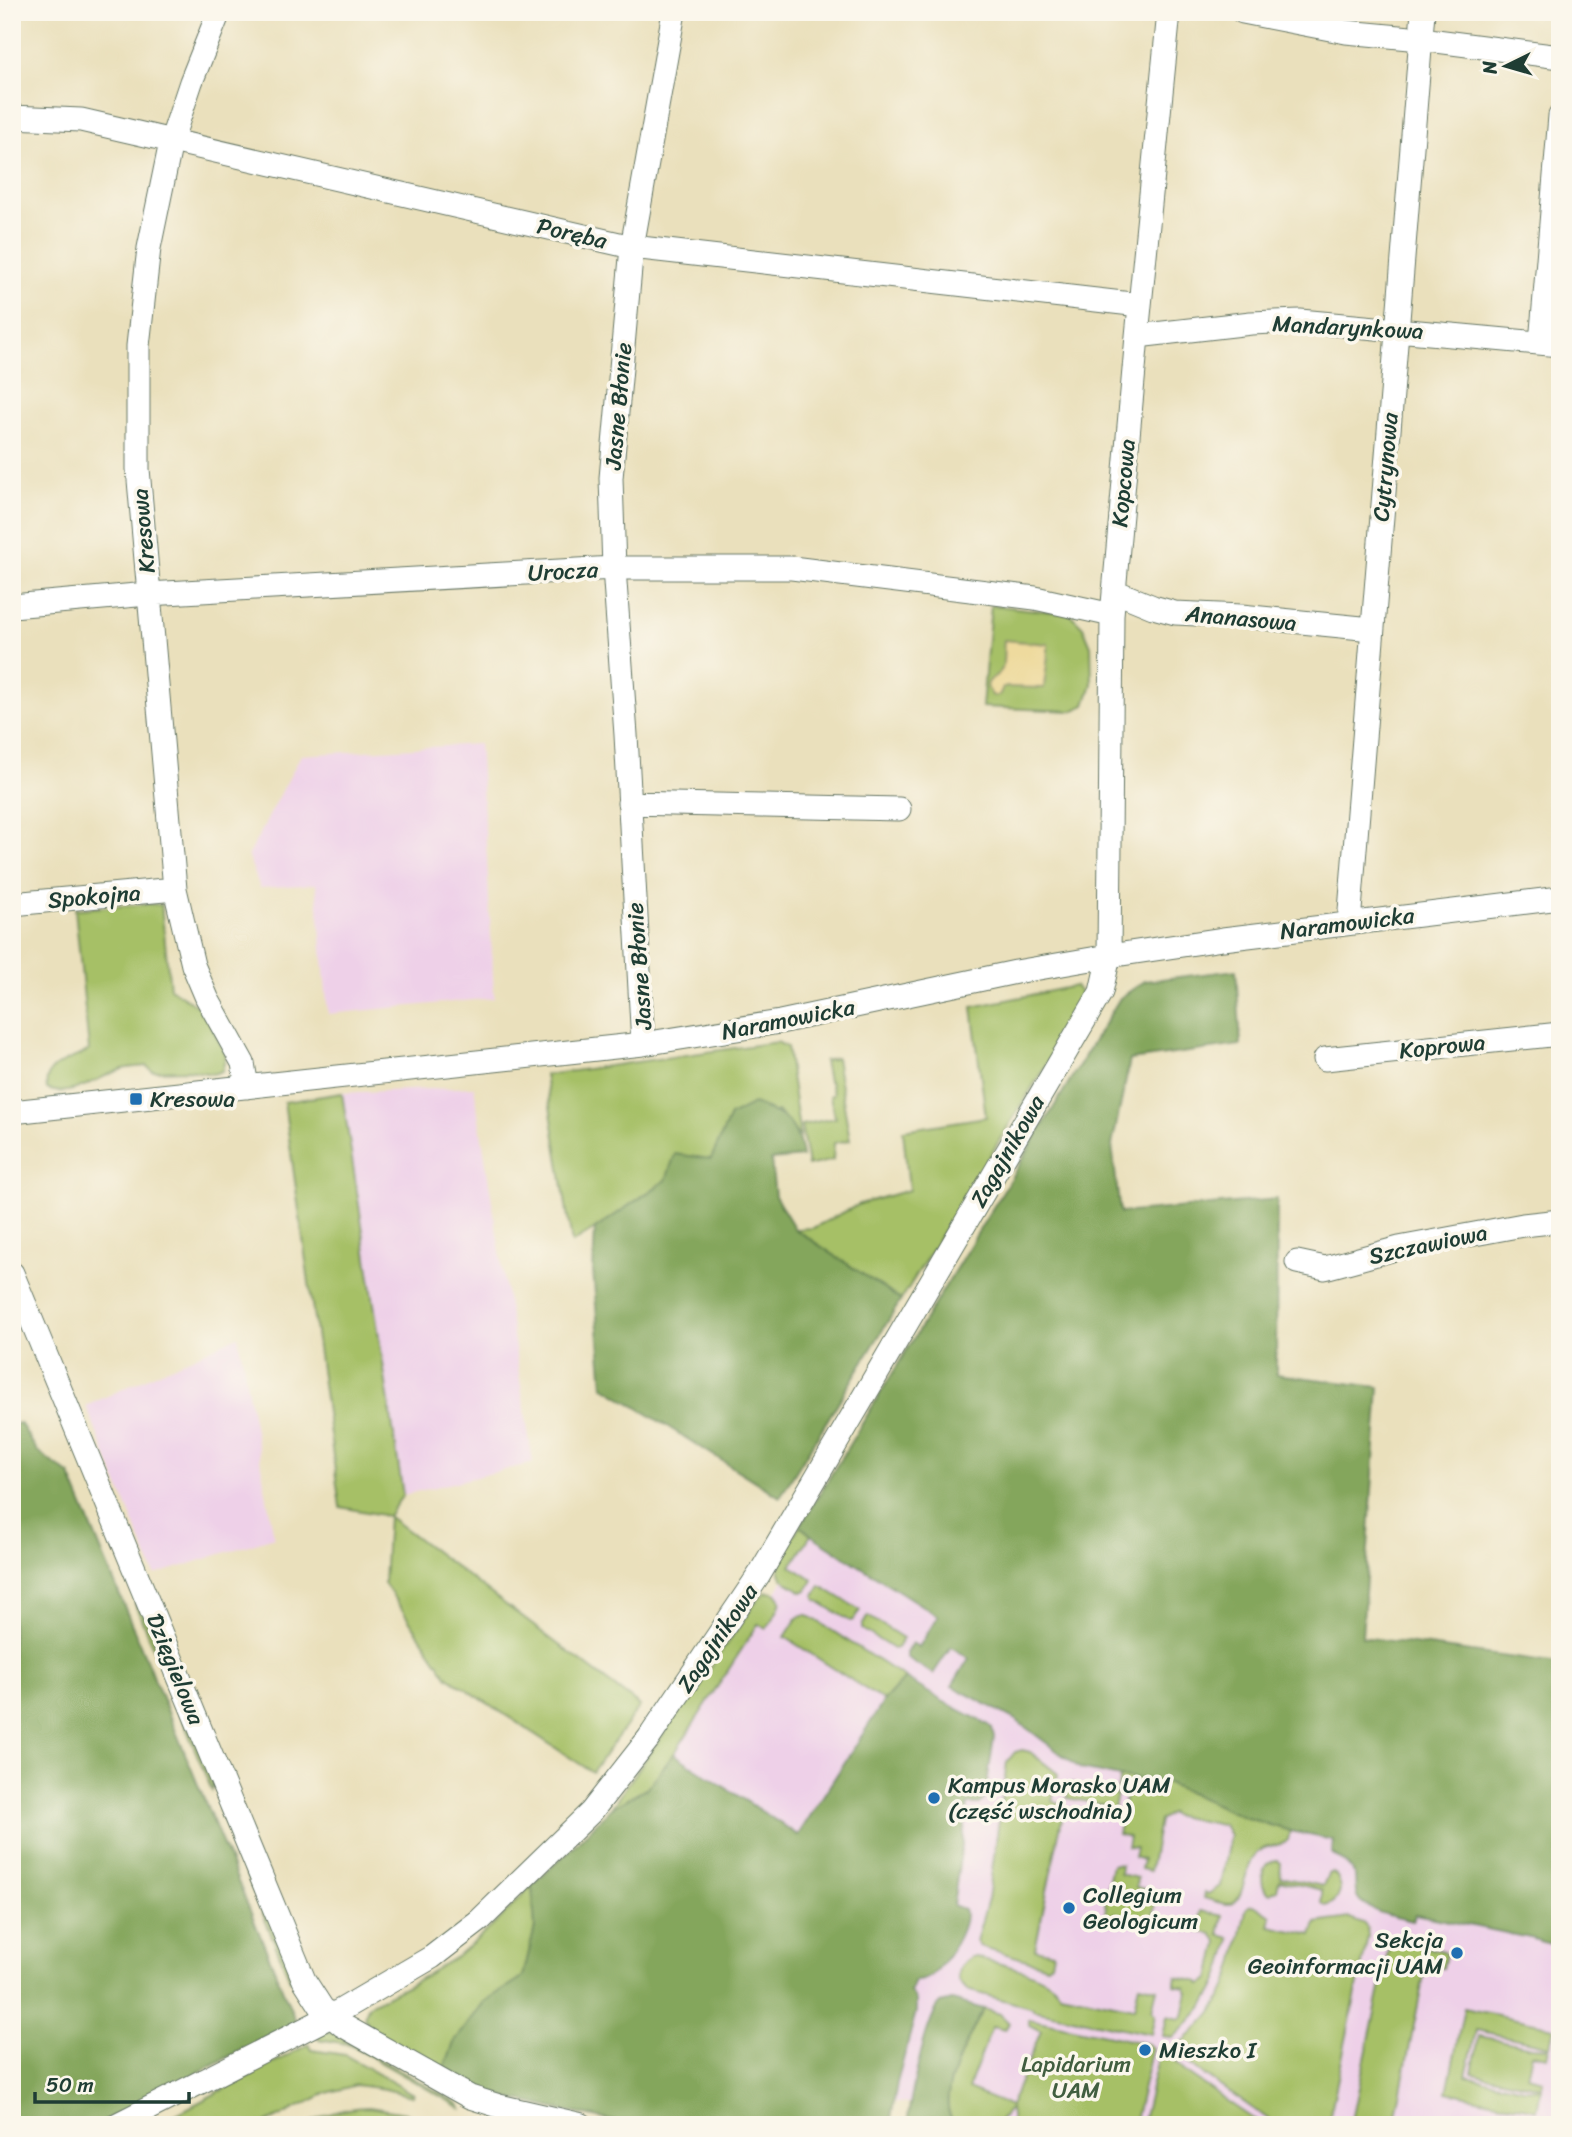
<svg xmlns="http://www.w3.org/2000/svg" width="1572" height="2137" viewBox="0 0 1572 2137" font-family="Sriracha,sans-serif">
<rect width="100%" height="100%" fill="#fbf7ec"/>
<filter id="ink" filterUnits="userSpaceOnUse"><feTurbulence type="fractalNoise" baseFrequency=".0143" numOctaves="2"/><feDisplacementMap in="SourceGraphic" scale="14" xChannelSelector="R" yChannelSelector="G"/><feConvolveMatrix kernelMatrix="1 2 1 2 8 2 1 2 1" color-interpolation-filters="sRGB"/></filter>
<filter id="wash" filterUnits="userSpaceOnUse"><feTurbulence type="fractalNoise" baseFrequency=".00686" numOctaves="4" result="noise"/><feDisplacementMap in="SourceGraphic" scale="28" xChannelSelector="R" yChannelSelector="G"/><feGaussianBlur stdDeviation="1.57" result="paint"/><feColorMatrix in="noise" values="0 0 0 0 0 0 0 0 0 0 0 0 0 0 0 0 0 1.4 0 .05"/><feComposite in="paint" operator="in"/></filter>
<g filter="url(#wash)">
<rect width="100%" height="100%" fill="#eae0bc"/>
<path fill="#eed0e8" d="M479 744 487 858 494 998 328 1014 316 884 260 888 248 856 301 755Z
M474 1087 533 1463 403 1495 342 1093Z
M238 1336 274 1537 155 1575 86 1406Z
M810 1516 1364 1836 1560 1945V2125H928L929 2106 871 2100 675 2125 506 2095 382 2024 612 1821 754 1612 772 1599 791 1566Z"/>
<path fill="#a6c066" stroke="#627e4d" stroke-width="2" d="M991 605 1070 614 1083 627 1091 646 1092 684 1085 705 1072 711 982 707Z
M152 904 161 905 170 988 197 1006 212 1027 226 1055 222 1071 213 1074 188 1070 153 1071 146 1066C139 1067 130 1067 123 1069 98 1076 74 1099 47 1089 42 1063 73 1061 89 1050L75 909Z
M1075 986 1086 1000 901 1300 795 1229 813 1228 860 1204 909 1190 903 1130 986 1117 972 1007Z
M777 1042 787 1047 800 1137 778 1112 730 1116 711 1160 666 1180 595 1229 572 1243 545 1075Z
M836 1058 850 1140 834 1143 833 1160 808 1166 801 1125 835 1118 830 1096 833 1094 830 1081H828L824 1061Z
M342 1093 403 1495 388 1516 640 1706 592 1772 448 1677 384 1583 388 1516 340 1507 284 1102Z
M800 1526 811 1535 791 1566 813 1580 807 1590 803 1592C797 1588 787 1584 783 1579 771 1563 792 1539 800 1526Z
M821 1586 860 1610 854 1620 850 1621 815 1599V1595Z
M766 1592C794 1592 774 1617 766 1629L758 1624 674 1754 647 1789 611 1808 759 1598Z
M135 1604 140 1605 214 1785 212 1791Z
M802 1615H808L905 1678 884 1701 785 1637 797 1618Z
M868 1616 903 1638 897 1648 893 1649 862 1629V1626Z
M1022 1750 1030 1752 1058 1774 1052 1801 1065 1804 1035 1949 1053 1953 1051 1962 1047 1966 979 1946 976 1941 988 1899 1007 1762 1015 1752Z
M1120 1777 1165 1782 1244 1817 1290 1831 1288 1840C1278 1849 1265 1842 1254 1856 1246 1866 1243 1903 1231 1904 1223 1905 1212 1900 1204 1898L1205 1892 1208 1894 1220 1886 1230 1835 1223 1824 1221 1825 1172 1815 1171 1813 1159 1820 1150 1871 1141 1869 1143 1860 1134 1857 1136 1848 1127 1847 1129 1837 1118 1834 1126 1794 1117 1792Z
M1070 1783 1117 1795 1112 1817 1105 1805 1067 1798Z
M220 1810 225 1811 294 1978 290 1980Z
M1277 1860 1281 1863 1280 1877 1323 1886 1328 1874 1332 1872 1336 1875C1344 1887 1340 1902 1326 1906L1322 1903V1890L1279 1880 1277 1890 1270 1894C1259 1887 1261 1874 1267 1864Z
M1112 1864 1121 1865 1120 1874 1137 1878 1136 1887 1158 1892 1152 1922 1115 1913 1107 1919 1105 1901Z
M532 1885 535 1927 523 1977 484 2002 454 2043 443 2071 369 2028 364 2017 369 2005 414 1982 458 1956 497 1922Z
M1254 1905 1271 1916 1269 1926 1312 1935 1316 1923 1350 1918 1363 1923 1367 1928 1368 1936 1328 2125H1277L1191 2066 1176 2048C1188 2037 1201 2026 1211 2013 1234 1984 1238 1945 1246 1910L1249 1906Z
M1201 1911 1223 1916 1219 1935 1230 1938C1219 1990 1211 2001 1173 2038L1163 2036 1167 2016 1179 2019 1183 2016 1188 1992 1185 1987 1174 1985 1176 1977 1200 1982V1984L1202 1985 1210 1979 1218 1942 1212 1934 1197 1931Z
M1400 1942 1444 1951 1446 1954 1443 1968 1426 1965 1394 2125H1351L1388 1951 1391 1946Z
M970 1957H976C998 1964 1049 1973 1060 1993L1134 2008 1139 1984 1157 1988 1152 2010 1155 2014 1151 2034 1033 2010V2008L967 1990 959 1981C956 1970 960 1963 970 1957Z
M1464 2008 1554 2027 1550 2046 1476 2030 1466 2076 1524 2088 1541 2089 1537 2110 1447 2092Z
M984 2009 1000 2014 1009 2023 1005 2030 992 2027 968 2089 1010 2106 1041 2031 1029 2025V2019L1148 2044 1152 2048 1134 2125H1012L1010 2108 996 2125H957C929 2104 971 2033 984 2009Z
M328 2032 333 2033 459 2104 461 2108 348 2044 319 2039 316 2034Z
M1479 2036 1532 2047 1549 2048 1547 2057 1532 2054 1527 2076 1543 2080 1541 2087 1472 2073Z
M309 2044 312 2050 345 2055 413 2094 412 2096 385 2089 356 2085 327 2093 262 2125H156Z
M1160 2050 1168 2052 1185 2072 1262 2125H1142Z
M369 2107 405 2113 427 2125H306C329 2113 343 2108 369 2107Z"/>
<path fill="#84a65b" stroke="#527248" stroke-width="2" d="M1236 970 1241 1045 1130 1060 1112 1145 1120 1213 1277 1199 1276 1374 1379 1387 1362 1637 1560 1664V1947L1530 1938 1415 1914 1413 1921C1399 1918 1366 1912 1358 1898 1354 1891 1356 1883 1355 1876 1351 1863 1340 1861 1332 1853L1333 1840 1290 1831 1244 1817 1165 1782 1120 1777 1081 1769 1016 1720 952 1686 969 1658 951 1647 933 1674 906 1657V1653L912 1643 919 1647 938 1616 811 1535 800 1526 1120 998 1145 981Z
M753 1104C784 1114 798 1123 802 1157L771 1160 775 1196 795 1229 901 1300 780 1497 603 1386 593 1271 595 1229 666 1180 675 1154 711 1159 730 1116Z
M20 1423 38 1452 70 1475 296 2022 96 2125H12V1425Z
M905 1678 944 1702 989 1725 992 1728 994 1737 985 1798 980 1804H968L953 1905 964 1909C970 1925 944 1965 931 1976 926 1980 921 1981 915 1981L910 1992 916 2001V2012L897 2083 890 2125H631L507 2098 467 2084 443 2071 454 2043 484 2002 523 1977 535 1927 532 1885 572 1848 611 1808 647 1788 674 1754 798 1835 884 1701Z
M952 2000 984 2009C971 2033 929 2104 957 2125H907C910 2100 925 2018 941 2003Z"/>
<path fill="#eeda9e" stroke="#868c69" stroke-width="2" d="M1004 640 1048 644C1049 659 1045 673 1044 688L1003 687 999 696H993C978 680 997 679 1002 669 1004 664 1003 648 1004 640Z"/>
</g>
<g filter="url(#ink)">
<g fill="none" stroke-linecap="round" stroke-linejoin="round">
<g stroke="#667664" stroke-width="25">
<path id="minor" d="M219 12 191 82 171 142 149 248 138 346V469L175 889 193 965 207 998 243 1063 247 1087
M1243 12 1346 32 1421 39 1560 57
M12 117 81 120 632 247 1140 305
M1137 336 1251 323 1300 321 1560 345
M1541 343 1560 116
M1114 591 1153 607 1175 613 1241 616 1372 629
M12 606 148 594 614 568H792L1035 598 1112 615
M629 803 899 809
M12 904 175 889
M1349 923 1423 12
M643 1044 626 735 614 568 611 478 632 247 674 12
M1325 1059 1560 1034
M12 1112 643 1044 780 1022 1016 972 1109 956 1223 939 1560 898
M1297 1262 1325 1268 1399 1248 1523 1225 1560 1221
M12 1273 304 1980 322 2008 342 2025 470 2097 499 2106 582 2125
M116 2125 331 2016 432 1957 480 1920 591 1812 649 1738 759 1575 1101 992 1109 956 1112 615 1137 336 1169 12"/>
</g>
<use href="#minor" stroke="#fff" stroke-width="23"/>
</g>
</g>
<g fill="#1f6fb2" stroke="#fbf7ec" stroke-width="2.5">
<rect x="129" y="1092" width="14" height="14" rx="3.5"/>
<circle cx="934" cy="1798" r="7"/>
<circle cx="1069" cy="1908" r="7"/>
<circle cx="1457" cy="1953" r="7"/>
<circle cx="1145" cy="2050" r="7"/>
</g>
<g text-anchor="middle" stroke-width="7" stroke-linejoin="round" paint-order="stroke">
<g font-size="23" fill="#1f3d34" stroke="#fbf7ec">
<text transform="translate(572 233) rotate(13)" y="8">Poręba</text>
<text transform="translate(1348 327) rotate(3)" y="8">Mandarynkowa</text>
<text transform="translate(618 406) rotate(-85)" y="8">Jasne Błonie</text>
<text transform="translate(1385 467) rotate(-85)" y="8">Cytrynowa</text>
<text transform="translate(1123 483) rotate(-85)" y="8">Kopcowa</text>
<text transform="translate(143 531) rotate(-95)" y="8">Kresowa</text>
<text transform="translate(563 571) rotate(-3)" y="8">Urocza</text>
<text transform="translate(1241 618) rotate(5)" y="8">Ananasowa</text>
<text transform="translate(94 896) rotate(-5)" y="8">Spokojna</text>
<text transform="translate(1347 923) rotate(-7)" y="8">Naramowicka</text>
<text transform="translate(639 966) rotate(-94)" y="8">Jasne Błonie</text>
<text transform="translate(788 1019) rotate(-11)" y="8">Naramowicka</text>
<text transform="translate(1442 1046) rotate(-6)" y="8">Koprowa</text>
<text transform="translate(1007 1151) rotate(-60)" y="8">Zagajnikowa</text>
<text transform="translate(1428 1244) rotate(-12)" y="8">Szczawiowa</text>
<text transform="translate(717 1638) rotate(-56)" y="8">Zagajnikowa</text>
<text transform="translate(176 1669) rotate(68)" y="8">Dzięgielowa</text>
</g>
<g font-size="23" fill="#1f3d34" stroke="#fbf7ec" text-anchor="start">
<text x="150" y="1107">Kresowa</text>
<text x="948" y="1793">Kampus Morasko UAM<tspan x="948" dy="26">(część wschodnia)</tspan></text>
<text x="1083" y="1903">Collegium<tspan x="1083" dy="26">Geologicum</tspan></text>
<text x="1443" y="1948" text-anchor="end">Sekcja<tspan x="1443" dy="26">Geoinformacji UAM</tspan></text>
<text x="1159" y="2058">Mieszko I</text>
</g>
<g font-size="23" fill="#415e40" stroke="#fbf7ec">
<text x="1076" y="2072">Lapidarium<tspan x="1076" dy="26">UAM</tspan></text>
</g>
</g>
<rect width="1572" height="2137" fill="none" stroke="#fbf7ec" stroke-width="42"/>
<g transform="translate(1506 66) rotate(265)" stroke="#fbf7ec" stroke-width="5" paint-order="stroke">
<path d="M0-5L12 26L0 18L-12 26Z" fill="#1f3d34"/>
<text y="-10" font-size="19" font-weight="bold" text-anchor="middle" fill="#1f3d34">N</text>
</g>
<path d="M35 2092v10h154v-10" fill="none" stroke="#1f3d34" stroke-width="3.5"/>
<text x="46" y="2092" font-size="21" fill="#1f3d34" stroke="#fbf7ec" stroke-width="5" paint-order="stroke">50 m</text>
</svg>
